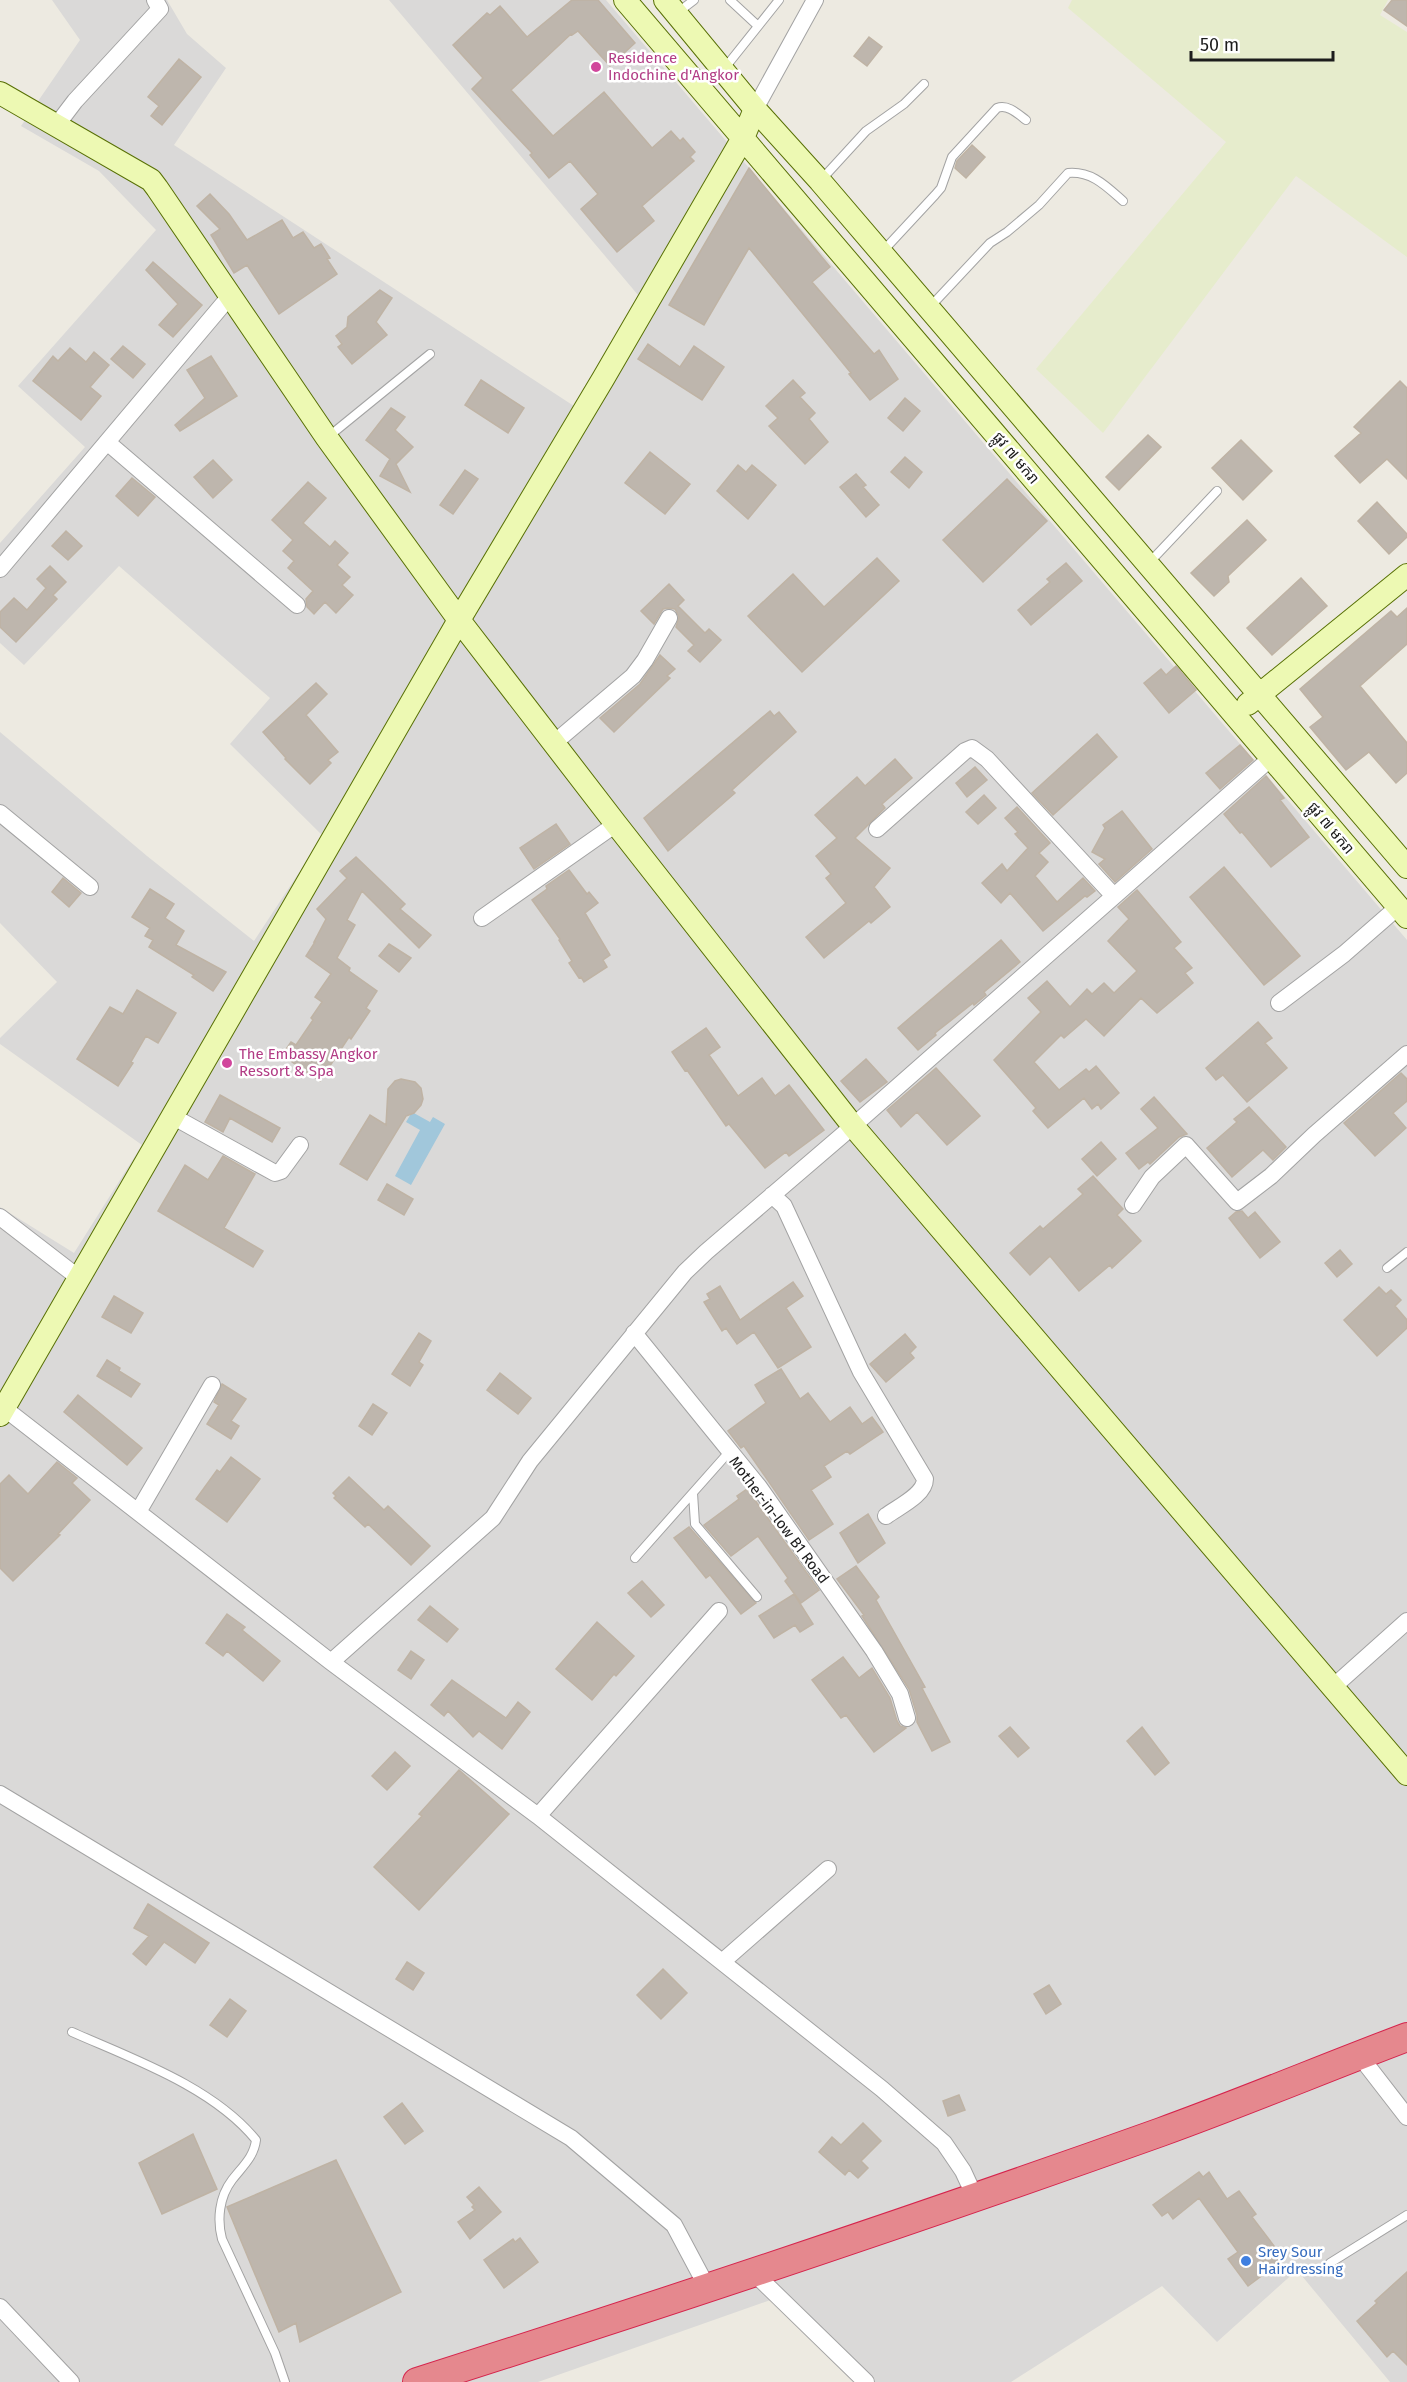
<svg xmlns="http://www.w3.org/2000/svg" width="1407" height="2382" viewBox="0 0 1407 2382" font-family="'Fira Sans','Noto Sans Khmer',sans-serif">
<rect width="100%" height="100%" fill="#edeae1"/>
<path fill="#dad9d8" d="M52 0H167L187 34 226 68 174 145 577 408 638 295 389 0H606L1407 940V2382H1390L1297 2270 1217 2342 1162 2286 1011 2382H864L782 2296 538 2382H0V1207L74 1253 142 1145 0 1044V1038L57 982 0 923V732L147 856 254 941 323 836 230 744 270 698 119 566 24 665 0 643V543L85 447 18 386 156 230 99 171 21 126 80 40Z"/>
<path fill="#e6eccc" d="M1072 0H1388L1380 15 1407 32V257L1296 176 1103 433 1036 369 1226 142 1068 8Z"/>
<path fill="#a1c7db" d="M412 1112 430 1122 433 1117 445 1124 411 1185 395 1176 420 1130 406 1122Z"/>
<path fill="#beb6ad" stroke="#bfb3a4" stroke-width="1.5" d="M572 0H598L635 43 610 66 578 31 572 35 571 34 511 90 553 136 604 92 652 148 671 131 680 141 683 138 695 152 690 157 694 161 642 206 654 221 617 252 581 209 598 194 570 161 549 178 530 155 532 153 472 89 483 78 453 45 487 13 490 15 500 6 527 37Z
M1392 0H1407V26L1384 10Z
M869 37 882 47 867 66 854 56Z
M179 59 201 77 162 125 151 116 159 106 148 97Z
M972 145 985 157 966 178 955 168 957 161Z
M749 168 830 267 812 282 874 354 879 350 898 379 870 400 849 374 851 373 749 248 704 325 669 305Z
M210 194 229 214 247 240 282 220 293 238 303 232 314 248 321 244 330 258 327 259 337 274 279 314 247 265 234 273 211 235 220 229 197 206Z
M153 262 202 305 173 337 159 325 178 304 146 270Z
M380 290 392 298 376 322 387 335 352 364 338 347 342 344 336 336 347 327 348 317Z
M648 344 680 367 694 346 724 367 702 400 638 359Z
M123 346 145 364 133 378 111 359Z
M70 348 86 362 94 352 109 365 90 387 101 396 81 420 33 381 53 356 58 361Z
M211 356 237 396 180 431 175 425 205 398 187 370Z
M481 380 524 408 508 433 465 405Z
M793 380 805 393 800 397 815 413 809 419 828 442 805 464 769 426 778 418 766 406Z
M1400 381 1407 388V479L1387 459 1360 483 1335 456 1361 433 1354 427Z
M905 398 920 411 903 431 888 418Z
M391 408 405 417 395 430 413 447 396 464 410 492 380 476 390 459 366 440Z
M1148 435 1161 447 1119 490 1106 477Z
M1241 440 1272 471 1243 500 1212 468Z
M650 452 690 484 665 514 625 483Z
M905 457 922 472 909 488 891 472Z
M213 460 232 480 213 498 194 477Z
M738 465 746 472 752 465 776 485 748 519 717 491Z
M465 470 478 479 453 514 440 505Z
M856 474 866 485 863 487 879 505 866 517 840 487Z
M132 478 155 497 138 516 116 496Z
M1007 479 1047 521 983 582 943 540Z
M308 482 326 498 303 523 330 547 335 541 348 553 337 565 350 577 342 585 353 595 336 613 325 602 314 614 307 607 306 599 313 591 288 568 294 561 283 551 293 540 272 520Z
M1377 502 1407 534V537L1389 554 1358 521Z
M1247 520 1266 540 1228 576 1229 582 1214 596 1191 573Z
M66 531 82 546 68 560 52 546Z
M877 558 899 581 802 672 748 616 793 574 824 607Z
M1066 563 1082 581 1031 625 1018 610 1050 582 1047 579Z
M50 566 66 582 53 595 57 599 16 642 0 627V612L14 598 27 610 46 588 37 579Z
M1301 578 1327 606 1272 655 1247 628Z
M669 584 684 600 678 606 705 633 709 629 721 640 700 662 688 651 694 645 676 627 679 617 675 609 668 608 663 609 654 624 641 611Z
M1407 608V644L1360 686 1407 743V773L1396 783 1369 752 1346 770 1310 727 1323 717 1300 689 1391 611 1397 617Z
M660 655 675 669 667 676 670 678 614 732 600 718 640 684Z
M1176 666 1196 690 1169 713 1144 683 1161 669 1166 675Z
M316 683 327 694 306 715 338 752 328 760 331 763 310 784 285 759 286 758 263 732Z
M770 711 774 716 779 712 796 732 732 790 735 793 668 851 644 818Z
M1097 734 1117 757 1053 815 1032 793Z
M1240 745 1253 760 1220 789 1206 773Z
M895 759 912 778 882 804 885 808 855 838 890 868 874 887 890 907 871 923 869 921 824 958 806 937 846 903 826 878 831 874 816 856 837 838 815 815 857 777 865 786Z
M975 767 987 780 967 797 956 783Z
M1266 776 1284 798 1280 800 1309 837 1271 867 1242 832 1240 833 1224 814Z
M984 795 996 808 978 824 966 812Z
M1017 807 1050 843 1039 853 1048 862 1035 876 1057 902 1083 878 1095 891 1087 897 1085 896 1043 931 1010 893 1001 903 982 883 1002 864 1007 871 1028 848 1015 834 1018 832 1005 818Z
M1122 811 1152 849 1115 882 1099 864 1105 859 1092 852 1105 828 1103 825Z
M556 824 570 844 534 869 520 848Z
M356 857 405 904 400 909 431 935 419 948 362 891 347 920 355 925 337 958 350 968 349 971 377 991 366 1008 370 1011 351 1039 349 1037 320 1081 282 1055 291 1042 296 1045 313 1020 311 1018 322 1002 315 997 331 974 306 956 315 942H314L326 919 317 909 347 878 340 871Z
M1224 867 1300 956 1264 985 1190 897Z
M569 870 587 894 589 892 598 903 585 913 610 955 603 960 607 967 584 982 581 977 579 978 569 963 572 961 559 940 560 939 532 900 547 889 546 886Z
M63 878 81 893 69 907 52 892Z
M150 889 174 904 165 918 184 931 176 945 226 972 213 991 192 977 194 975 149 947 153 940 145 936 150 928 132 917Z
M1137 890 1181 942 1174 948 1192 968 1185 973 1193 983 1157 1013 1141 998 1104 1036 1086 1019 1064 1038 1061 1035 1034 1062 1059 1090 1086 1069 1089 1072 1096 1066 1119 1093 1101 1109 1098 1104 1092 1109 1084 1098 1048 1128 1033 1111 1036 1108 994 1060 1041 1012 1028 998 1047 981 1070 1007 1087 989 1092 994 1104 983 1114 993 1137 971 1108 941 1129 919 1118 907Z
M1001 940 1020 962 984 992 986 995 974 1005 973 1003 935 1033 936 1035 918 1050 898 1028Z
M389 944 411 958 399 972 379 956Z
M137 990 176 1013 158 1043 146 1036 131 1062 133 1063 118 1086 77 1059 110 1007 123 1014Z
M1258 1022 1272 1038 1265 1043 1287 1068 1247 1102 1223 1075 1216 1080 1206 1068Z
M706 1028 720 1047 709 1055 738 1096 762 1078 775 1096 789 1085 824 1130 789 1156 786 1152 765 1168 729 1124 726 1126 687 1070 685 1071 672 1052Z
M866 1059 887 1082 860 1102 841 1081Z
M936 1068 980 1116 947 1145 917 1112 901 1127 887 1110Z
M1401 1073 1407 1079V1101L1393 1113 1406 1128 1375 1156 1344 1123Z
M401 1079 415 1082 421 1088 423 1099 421 1105 414 1113 406 1116 367 1180 340 1164 370 1115 386 1125 388 1089 395 1081Z
M220 1095 280 1128 272 1142 230 1118 223 1132 205 1122Z
M1154 1097 1187 1134 1179 1137 1150 1164 1148 1162 1139 1169 1126 1153 1158 1128 1141 1109Z
M1249 1107 1286 1147 1273 1160 1263 1150 1232 1177 1207 1148 1237 1122 1234 1119Z
M1101 1142 1116 1159 1097 1176 1082 1159Z
M223 1156 255 1174 224 1228 263 1251 253 1267 158 1211 185 1165 208 1180Z
M1093 1176 1123 1209 1117 1215 1141 1241 1112 1268 1110 1265 1079 1291 1050 1256 1030 1275 1010 1253 1040 1226 1043 1229 1083 1194 1078 1189Z
M387 1184 413 1199 404 1215 378 1200Z
M1242 1211 1248 1218 1255 1212 1280 1242 1260 1258 1229 1218 1236 1212Z
M1340 1250 1352 1264 1337 1277 1325 1263Z
M793 1282 803 1296 786 1308 811 1347 778 1368 754 1332 737 1344 726 1328 722 1331 704 1302 710 1299 707 1294 720 1286 740 1320Z
M1379 1287 1386 1294 1391 1290 1401 1300 1395 1306 1407 1320V1328L1377 1356 1344 1320Z
M114 1296 143 1313 131 1333 102 1317Z
M419 1333 431 1341 419 1362 423 1365 410 1386 392 1374Z
M905 1334 916 1347 910 1353 914 1358 886 1382 870 1364Z
M107 1360 120 1368 119 1371 140 1384 131 1397 97 1376Z
M781 1369 800 1399 808 1393 830 1422 850 1407 862 1424 872 1417 883 1432 850 1454 847 1451 824 1466 831 1477 811 1490 833 1524 809 1540 744 1446 741 1448 728 1431 766 1403 755 1385Z
M500 1373 531 1398 518 1414 487 1390Z
M222 1384 246 1399 231 1421 239 1426 231 1439 207 1424 219 1405 214 1402Z
M78 1395 142 1448 127 1465 64 1412Z
M373 1404 387 1413 372 1435 359 1426Z
M231 1457 260 1479 227 1522 196 1499 217 1470 220 1472Z
M57 1462 77 1478 72 1483 90 1500 58 1534 60 1535 13 1581 0 1568V1484L9 1475 28 1494Z
M349 1477 384 1510 388 1506 430 1546 411 1565 368 1524 365 1527 334 1498 336 1496 333 1493Z
M747 1489 819 1590 801 1603 785 1581 788 1578 758 1536 731 1556 704 1525 739 1499 737 1496Z
M868 1514 885 1543 858 1563 840 1533Z
M689 1527 756 1603 741 1614 710 1575 706 1578 674 1538Z
M856 1566 879 1597 876 1600 925 1687 922 1688 950 1742 932 1751 917 1722V1715L909 1689 862 1616 864 1615 837 1579Z
M642 1581 664 1605 651 1617 628 1593Z
M794 1594 813 1624 800 1632 795 1625 774 1638 759 1616Z
M430 1606 458 1629 447 1642 418 1620Z
M227 1614 245 1627 242 1630 280 1661 263 1681 227 1651 223 1656 206 1643Z
M597 1622 634 1656 616 1676 614 1674 592 1700 556 1669Z
M411 1651 424 1660 411 1679 398 1670Z
M843 1657 859 1678 872 1668 890 1698 897 1721 900 1726 906 1728 874 1752 846 1715 841 1718 812 1680Z
M452 1680 506 1718 518 1702 530 1712 502 1749 479 1731 473 1737 448 1711 444 1716 431 1705Z
M1010 1727 1029 1748 1018 1757 999 1736Z
M1142 1727 1169 1763 1155 1775 1127 1741Z
M395 1752 410 1766 387 1790 372 1776Z
M459 1770 509 1814 419 1910 374 1867 422 1816 419 1814Z
M148 1904 209 1943 195 1963 164 1942 146 1965 133 1954 149 1936 134 1928Z
M407 1962 424 1973 413 1990 396 1979Z
M663 1969 687 1993 661 2019 637 1995Z
M1049 1985 1061 2004 1046 2014 1034 1994Z
M230 1999 246 2011 227 2037 210 2025Z
M959 2095 965 2110 948 2116 943 2101Z
M402 2103 423 2131 405 2144 384 2117Z
M863 2123 881 2141 861 2161 868 2168 858 2178 849 2170 845 2175 819 2152 832 2137 841 2145Z
M193 2134 217 2189 162 2214 139 2163Z
M336 2160 401 2292 300 2342 296 2323 279 2332 227 2207Z
M1199 2172 1203 2177 1209 2172 1227 2199 1239 2191 1256 2214 1252 2217 1284 2259 1248 2286 1228 2259 1238 2252 1199 2198 1173 2219 1168 2212 1162 2216 1153 2205Z
M479 2187 501 2212 470 2239 458 2222 475 2210 472 2207 474 2205 467 2197Z
M520 2238 538 2262 504 2288 484 2260 513 2239 515 2242Z
M1407 2272V2365L1393 2351 1387 2357 1357 2321 1377 2303 1375 2301Z"/>
<g fill="none" stroke-linecap="round" stroke-linejoin="round">
<g stroke="#a3a3a3" stroke-width="10">
<path id="lane" d="M730 0 758 26
M677 13 694 0
M724 69 779 0
M822 179 866 131 904 104 924 84
M883 251 935 195 941 188 952 157 997 108C1008 104 1018 114 1026 120
M929 308 990 243 1007 232 1039 205 1068 173C1092 171 1106 186 1123 201
M328 437 430 354
M1148 564 1217 491
M1387 1268 1407 1252
M693 1493 695 1524 757 1597
M635 1558 729 1452
M72 2032C133 2059 213 2087 256 2140 254 2157 242 2167 232 2180 219 2197 217 2220 222 2239L275 2353 285 2382
M1330 2263 1407 2215"/>
</g>
<g stroke="#a3a3a3" stroke-width="18">
<path id="street" d="M755 109 815 0
M56 126 75 101 160 9 155 0
M107 442 297 605
M0 569 230 296
M554 743 633 676 645 660 669 618
M0 813 90 887
M877 829 965 751 972 748 987 759 1113 895
M482 918 616 824
M1279 1003 1344 954 1398 907
M172 1116 275 1173 281 1171 300 1145
M772 1195 784 1206 861 1372 925 1479C925 1495 898 1507 886 1516
M1133 1205 1152 1177 1186 1145 1237 1202 1271 1176 1314 1135 1407 1054
M0 1217 79 1278
M634 1333 759 1487 874 1651 900 1694 907 1718
M4 1408 331 1662 538 1816 882 2089 944 2143 963 2171 975 2197
M138 1512 212 1385
M331 1662 493 1518 530 1461 685 1272 706 1252 853 1126 1271 758
M1332 1688 1407 1621
M0 1794 571 2138 674 2225 707 2287
M538 1816 719 1611
M722 1962 828 1869
M1359 2055 1407 2117
M754 2273 866 2382
M0 2307 71 2382"/>
</g>
<g stroke="#587005" stroke-width="24">
<path id="secondary" d="M625 0 1407 917
M665 0 755 109 820 181 1407 867
M0 93 151 180 157 188 327 438 459 620 616 824 853 1126 1407 1774
M1248 704 1407 575
M0 1415 459 620 603 379 743 138 755 109"/>
</g>
<g stroke="#d5244c" stroke-width="30">
<path id="highway" d="M417 2382C666 2303 915 2220 1161 2132 1244 2102 1325 2068 1407 2037"/>
</g>
<use href="#lane" stroke="#fff" stroke-width="8"/>
<use href="#street" stroke="#fff" stroke-width="16"/>
<use href="#secondary" stroke="#edf9b3" stroke-width="22"/>
<use href="#highway" stroke="#e5888e" stroke-width="28"/>
</g>
<g fill="#d1479c" stroke="#fff" stroke-width="2">
<circle cx="596" cy="67" r="6"/>
<circle cx="227" cy="1063" r="6"/>
</g>
<circle fill="#3f7fe0" stroke="#fff" stroke-width="2" cx="1246" cy="2261" r="6"/>
<g text-anchor="middle" stroke-width="5" stroke-linejoin="round" paint-order="stroke">
<g font-size="15" fill="#b23c85" stroke="#fff" text-anchor="start">
<text x="608" y="63">Residence<tspan x="608" dy="17">Indochine d'Angkor</tspan></text>
<text x="239" y="1059">The Embassy Angkor<tspan x="239" dy="17">Ressort &amp; Spa</tspan></text>
</g>
<g font-size="15" fill="#1c1c1c" stroke="#fff">
<text transform="translate(1016 458) rotate(50)" y="5">ផ្លូវ ៧ មករា</text>
<text transform="translate(1331 828) rotate(50)" y="5">ផ្លូវ ៧ មករា</text>
<text transform="translate(779 1520) rotate(53)" y="5">Mother-in-low B1 Road</text>
</g>
<g font-size="15" fill="#366cbe" stroke="#fff" text-anchor="start">
<text x="1258" y="2257">Srey Sour<tspan x="1258" dy="17">Hairdressing</tspan></text>
</g>
</g>
<path d="M1191 51v9h142v-9" fill="none" stroke="#1c1c1c" stroke-width="3"/>
<text x="1200" y="51" font-size="18" fill="#1c1c1c" stroke="#ffffff" stroke-width="4.5" paint-order="stroke">50 m</text>
</svg>
